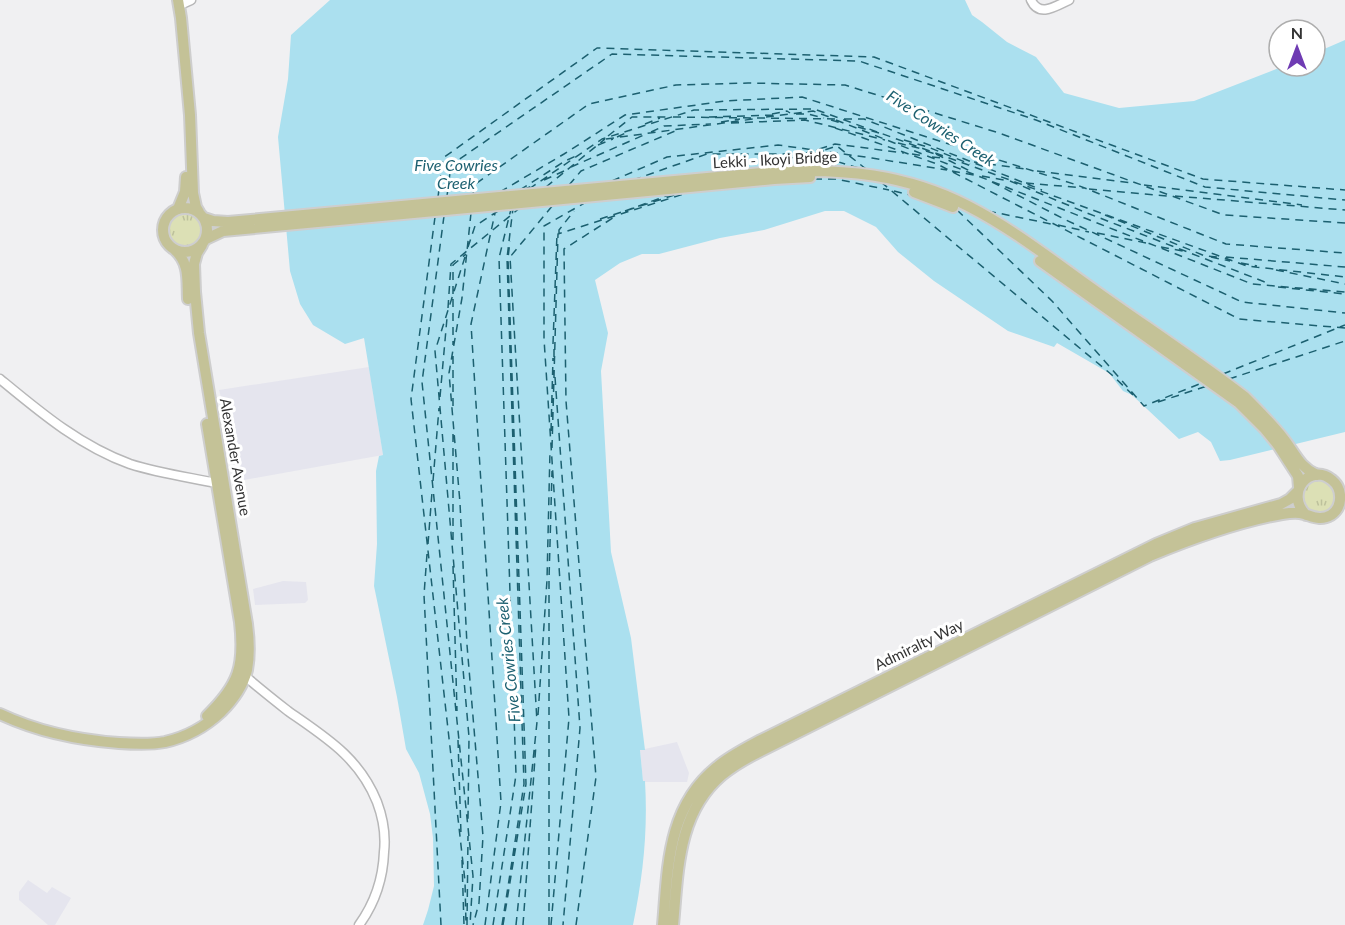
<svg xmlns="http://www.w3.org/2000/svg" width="1345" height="925" viewBox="0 0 1345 925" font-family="Lato,sans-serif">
<defs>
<pattern id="grass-tufts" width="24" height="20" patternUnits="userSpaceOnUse" patternTransform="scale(1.5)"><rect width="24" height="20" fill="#dce0b5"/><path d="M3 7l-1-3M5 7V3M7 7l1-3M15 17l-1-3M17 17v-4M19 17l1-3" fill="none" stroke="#bdc19c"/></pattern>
</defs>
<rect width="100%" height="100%" fill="#f0f0f2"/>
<path fill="#e5e5ee" d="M369 367 383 455 244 480 219 390Z
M283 581 306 582 308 600 305 603 255 605 253 589Z
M677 742 689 773 687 782H643L640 750Z
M28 880 47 893 52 887 71 898 55 925H48L19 900V892Z"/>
<path fill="url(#grass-tufts)" d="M168 230a17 17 0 1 1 34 0a17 17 0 1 1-34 0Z
M1323 479 1336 490 1334 507 1326 514H1313L1303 506 1302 489 1312 480Z"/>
<path fill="#abe0ef" d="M330 0H965L972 15 982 22 1007 42 1036 57 1064 93 1119 108 1194 101 1284 66H1315V53L1345 40V432L1230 460 1220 461 1211 442 1198 432 1179 439 1132 395 1123 391 1109 373 1057 343 1054 347 1008 331 934 281 898 252 876 227 844 211H825L764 230 720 238 659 254H642L620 263 595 280 608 333 601 371 611 552 631 638 645 750H640L643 781H645C648 832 643 876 633 925H423L428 910 434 886 433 838 430 814 419 773 406 749 397 697 374 586 377 544 376 471 379 456 383 455 364 338 345 344 313 325 300 304 290 271 278 137 288 79 291 35Z"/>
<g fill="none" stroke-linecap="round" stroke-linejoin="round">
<path stroke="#1c6070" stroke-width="1.5" stroke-dasharray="8 6" stroke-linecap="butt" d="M772 114 787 111 790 113
M796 114H808L824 118
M673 117 840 119
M709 117 777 115
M766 117 813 111 832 118
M844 119H864L1042 190
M831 120 841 123
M836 120 1252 284 1345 292
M721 122 740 119
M731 123 805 120 885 140
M645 124 660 118
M858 127 879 133
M835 128 937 164 1239 319 1345 328
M651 132 664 126 711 124
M608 136 632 117H669
M617 137 630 131
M606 139 753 119
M904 140 928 147 970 164
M898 143 926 150
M598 145 613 139
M926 151 935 154
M806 153 835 144 904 153
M812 154 837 146 866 169
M912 154 925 156
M936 154 972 172
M932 157 943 158
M974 162 1026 169
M571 167 644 135
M769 167 807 155
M760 168 801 155
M952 171 974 175
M1037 171 1133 183
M982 176 1009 181
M814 179H836L889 190
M544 180 564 171
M633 180 707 154H812L862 169
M612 181 667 157 778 145 872 158 947 170
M1010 181 1087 213 1270 284
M881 182 1112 375 1134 396
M992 182 1066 220 1242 302 1345 313
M1026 183 1084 188
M569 185 581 171 675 131
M1144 185 1302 205
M546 187 605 139
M529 189 602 139 694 110 814 109 1247 266 1345 277
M1089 189 1168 196
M520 190 565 161 578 155
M523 190 532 186
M894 191 910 195
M500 192 564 154 625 115 725 101 802 97 1077 185 1226 244 1345 253
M447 196 451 165 612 54 859 61 1036 120 1205 187 1345 200
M473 196 474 185 589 104 676 85 748 83 845 85 999 133 1224 215 1345 223
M1175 196 1345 210
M438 197 443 158 597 48 874 57 1203 179 1345 190
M957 210 1052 301 1144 406 1202 383
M625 211 674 193
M988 211 1051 224
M471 213 462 298 449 373 460 503 467 645 483 836 479 903 473 925
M1105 215 1205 256 1218 257
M444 216 422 382 473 876 470 925
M435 217 411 399 465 881 466 925
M600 219 684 192
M1058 225 1089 232
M1097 233 1151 244
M559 234V230L574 211
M468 247 475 226 498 211
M1161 247 1183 251
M465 257 435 351 469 737 468 819
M1211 257 1230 261
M1226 257 1345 267
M1241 263 1257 266
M1276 270 1345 284
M1278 287 1345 294
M453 294V265L466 254
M453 299V345
M448 308 451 264 521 207
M553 344 557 233H558
M453 356V408
M554 357V344
M1223 374 1345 325
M555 377 580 728 563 925
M1229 379 1345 341
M440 397 447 318
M1158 402 1207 386
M551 431 553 358
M453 434V543
M552 448 558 234 690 192
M433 481 439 408
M428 544 432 492
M427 554 424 595 441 925
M453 566 457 711
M538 715 547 580 550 450
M458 740 461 834
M462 860 464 925
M467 925 468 836
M485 925 501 802 471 324 495 213
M493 925 516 775 499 258 511 209
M502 925 524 784 507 258 513 208
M503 925 526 784 508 258 510 241
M516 925 537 722 510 257 553 205
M523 925 536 744
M549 925V580L552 471
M551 925 569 718 544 339V226L588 201
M576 925 596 777 566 401 564 249 616 216"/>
<g stroke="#b7b7b8" stroke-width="11">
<path id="minor" d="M1031 0C1039 18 1056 6 1069 0
M180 5 191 0
M0 379C40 412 80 446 130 464 158 473 187 477 216 483
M245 676C259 688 274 700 288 711 325 737 359 757 377 802 383 818 386 834 384 852 383 879 375 903 359 925"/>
</g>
<g stroke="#cecece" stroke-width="14">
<path id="major" d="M178 0 181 18 190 115 193 193 196 207 199 212
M914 192 953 207
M163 230a22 22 0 1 1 44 0a22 22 0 1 1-44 0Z
M178 209 185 192 186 177
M204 218 213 221 228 222 773 172C842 168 906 174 968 206 1015 230 1057 264 1100 294 1148 328 1198 361 1245 397 1258 410 1271 423 1283 438 1295 453 1299 467 1317 475
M206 239 223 231 774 179 810 177
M175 250C190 264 187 280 188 299
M1040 261 1239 403 1265 429 1278 445 1298 476 1299 487
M0 714C38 732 78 740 119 743 134 744 150 745 165 742 187 737 205 727 221 712 233 700 243 686 247 670 250 654 249 639 247 624L199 333 195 292 194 264 197 253 202 245
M207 716C239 685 245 666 240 622L207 424
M663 925C668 867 667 807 717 767 730 756 746 748 761 740L1156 544 1195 528 1281 504 1290 499 1297 492
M673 925C678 872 677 813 722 775 733 766 745 759 757 753L1150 556C1191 539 1238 522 1282 514 1288 513 1294 512 1300 513 1311 515 1319 522 1331 515 1343 507 1343 489 1332 480 1310 462 1284 493 1306 515"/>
</g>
<use href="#minor" stroke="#fff" stroke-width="8"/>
<use href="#major" stroke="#c4c297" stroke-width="10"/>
</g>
<g text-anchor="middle" stroke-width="6" stroke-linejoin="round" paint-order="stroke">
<g font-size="15" fill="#333" stroke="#fff">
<text transform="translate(775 160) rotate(-3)" y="5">Lekki - Ikoyi Bridge</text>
<text transform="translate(235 457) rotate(80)" y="5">Alexander Avenue</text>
<text transform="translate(919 645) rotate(-26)" y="5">Admiralty Way</text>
</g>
<g font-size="16" font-style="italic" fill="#1c6070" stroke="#fff">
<text transform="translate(941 128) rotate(33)" y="6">Five Cowries Creek</text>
<text x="456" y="171">Five Cowries<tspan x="456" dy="18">Creek</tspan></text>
<text transform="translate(508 660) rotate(-96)" y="6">Five Cowries Creek</text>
</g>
</g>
<g transform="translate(1297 48)"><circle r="28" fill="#ffffff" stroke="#adadad" stroke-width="1.5"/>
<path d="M0-4.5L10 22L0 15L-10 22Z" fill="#6f3bb3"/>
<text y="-9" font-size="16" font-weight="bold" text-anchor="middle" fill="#333333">N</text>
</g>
</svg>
